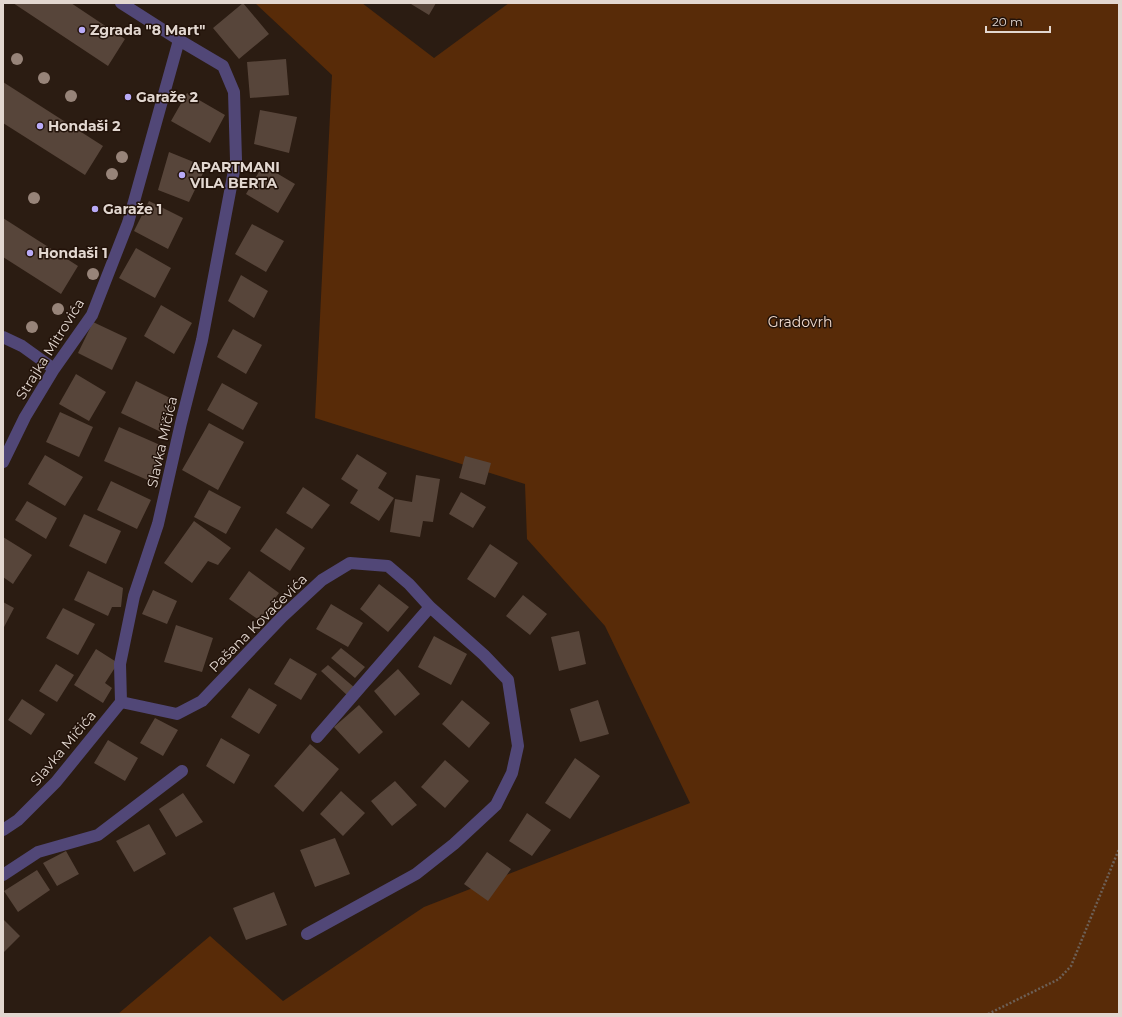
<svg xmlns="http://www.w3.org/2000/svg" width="1122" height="1017" viewBox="0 0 1122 1017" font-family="Montserrat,sans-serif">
<rect width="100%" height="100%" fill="#2b1c12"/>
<path fill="#582b08" d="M255 3H362L434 58 509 3H1119V1014H118L210 936 283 1001 424 907 690 803 605 626 527 539 525 484 315 418 332 75Z"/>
<path fill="#57453a" d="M13 3H71L125 39 108 66Z
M243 3 269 34 239 59 213 28Z
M411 3H436L429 15 411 4Z
M286 59 289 95 250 98 247 62Z
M3 82 103 146 85 175 3 123Z
M187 93 225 115 210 143 171 121Z
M260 110 297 117 289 153 254 144Z
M169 152 206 167 189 202 158 190Z
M263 165 295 184 278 213 246 194Z
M149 201 183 218 168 249 134 231Z
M3 218 78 266 61 294 3 257Z
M252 224 284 241 266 272 235 254Z
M136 248 171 268 155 298 119 278Z
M241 275 268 291 254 318 228 301Z
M161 305 192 323 174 354 144 336Z
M93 322 127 338 112 370 78 353Z
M233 329 262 345 246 374 217 357Z
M76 374 106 392 89 421 59 404Z
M136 381 176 401 161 432 121 413Z
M222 383 258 403 243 430 207 410Z
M60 412 93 427 79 457 46 442Z
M209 423 244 442 218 490 182 470Z
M119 427 167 448 152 482 104 461Z
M357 454 387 473 378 488 394 498 379 521 350 503 358 490 341 479Z
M45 455 83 477 65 506 28 484Z
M465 456 491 463 485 485 459 478Z
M416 475 440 479 433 522 423 521 420 537 390 532 395 499 412 502Z
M111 481 151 500 137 529 97 510Z
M303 487 330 505 312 529 286 513Z
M209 490 241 507 226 534 194 517Z
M461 492 486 507 473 528 449 514Z
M27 501 57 518 46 539 15 520Z
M84 514 121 531 106 564 69 546Z
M194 521 231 548 218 565 208 561 192 583 164 563Z
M276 528 305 548 290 571 260 551Z
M3 537 32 555 13 584 3 577Z
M490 544 518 563 495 598 467 579Z
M88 571 123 588 121 607H112L108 616 74 600Z
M249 571 279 593 259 620 229 599Z
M379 584 409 607 388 632 360 609Z
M153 590 177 601 167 624 142 614Z
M523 595 547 614 530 635 506 616Z
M3 602 14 608 3 629Z
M331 604 363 623 348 647 316 629Z
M63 608 95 624 78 655 46 638Z
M176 625 213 638 202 672 164 662Z
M579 631 586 664 559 671 551 637Z
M434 636 467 654 451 685 418 667Z
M341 648 365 667 355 678 331 658Z
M96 649 118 663 105 683 112 688 103 703 74 685Z
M290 658 317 674 301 700 274 684Z
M56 664 74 675 57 702 39 691Z
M328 665 355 688 348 696 321 671Z
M398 669 420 694 395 716 374 691Z
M249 688 277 705 259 734 231 717Z
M22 699 45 714 31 735 8 720Z
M462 700 490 723 469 748 442 724Z
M598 700 609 734 580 742 570 709Z
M359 705 383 732 359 754 334 727Z
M155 718 178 730 163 756 140 743Z
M221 738 250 755 234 784 206 766Z
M108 740 138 758 125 781 94 763Z
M310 744 339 769 303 812 274 786Z
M575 758 600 776 570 819 545 803Z
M445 760 469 781 445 808 421 787Z
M395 781 417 805 392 826 371 801Z
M341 791 365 813 343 836 320 814Z
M183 793 203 822 176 837 159 809Z
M527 813 551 830 532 856 509 841Z
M149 824 166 854 134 872 116 841Z
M335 838 350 874 315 887 300 850Z
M66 851 79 874 57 886 43 863Z
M487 852 511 869 488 901 464 884Z
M37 870 50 890 18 912 4 891Z
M274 892 287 925 246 940 233 908Z
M3 919 20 936 3 953Z"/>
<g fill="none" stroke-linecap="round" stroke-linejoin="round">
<path stroke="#6d6057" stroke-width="2.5" stroke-dasharray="2 2" stroke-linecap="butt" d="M988 1014 1059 979 1071 966 1119 849"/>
<path stroke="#514777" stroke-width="12" d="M3 337 22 346 54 369
M3 462 25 417 54 369 92 315 128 223 179 40 121 3
M121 702 177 714 202 701 282 617 322 580 350 563 388 566 409 584 430 607 484 655 508 680 518 746 512 773 496 805 454 844 416 874 307 934
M317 737 430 607
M3 830 18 820 56 782 121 702 120 664 134 596 158 524 181 423 202 340 236 160 234 92 223 66 179 40
M3 875 38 852 98 835 182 771"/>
</g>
<g fill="#978479">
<circle cx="17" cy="59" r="6"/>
<circle cx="44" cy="78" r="6"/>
<circle cx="71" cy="96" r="6"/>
<circle cx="122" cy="157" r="6"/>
<circle cx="112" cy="174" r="6"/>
<circle cx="34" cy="198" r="6"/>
<circle cx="93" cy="274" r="6"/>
<circle cx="58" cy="309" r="6"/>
<circle cx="32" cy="327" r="6"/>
</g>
<g fill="#b9abf7" stroke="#221209" stroke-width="1.5">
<circle cx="82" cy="30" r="4"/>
<circle cx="128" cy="97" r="4"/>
<circle cx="40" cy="126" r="4"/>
<circle cx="182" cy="175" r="4"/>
<circle cx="95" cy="209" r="4"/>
<circle cx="30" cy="253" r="4"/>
</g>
<g text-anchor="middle" stroke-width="3" stroke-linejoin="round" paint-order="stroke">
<g font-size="14" font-weight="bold" fill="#e2d7d0" stroke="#221209" text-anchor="start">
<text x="90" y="35">Zgrada "8 Mart"</text>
<text x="136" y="102">Garaže 2</text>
<text x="48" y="131">Hondaši 2</text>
<text x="190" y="172">APARTMANI<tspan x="190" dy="16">VILA BERTA</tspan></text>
<text x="103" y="214">Garaže 1</text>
<text x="38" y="258">Hondaši 1</text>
</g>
<g font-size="14" fill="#f0dacd" stroke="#221209">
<text x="800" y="327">Gradovrh</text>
</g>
<g font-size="14" fill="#e2d7d0" stroke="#221209">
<text transform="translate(50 349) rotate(-58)" y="5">Strajka Mitrovića</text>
<text transform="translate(162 442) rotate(-77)" y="5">Slavka Mičića</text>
<text transform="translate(258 623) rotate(-45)" y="5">Pašana Kovačevića</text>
<text transform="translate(63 748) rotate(-50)" y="5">Slavka Mičića</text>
</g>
</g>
<rect width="1122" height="1017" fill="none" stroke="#e2d7d0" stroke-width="8"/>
<path d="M986 26v6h64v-6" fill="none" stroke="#e2d7d0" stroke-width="2"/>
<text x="992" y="26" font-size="12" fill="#e2d7d0" stroke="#221209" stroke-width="3" paint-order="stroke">20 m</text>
</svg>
